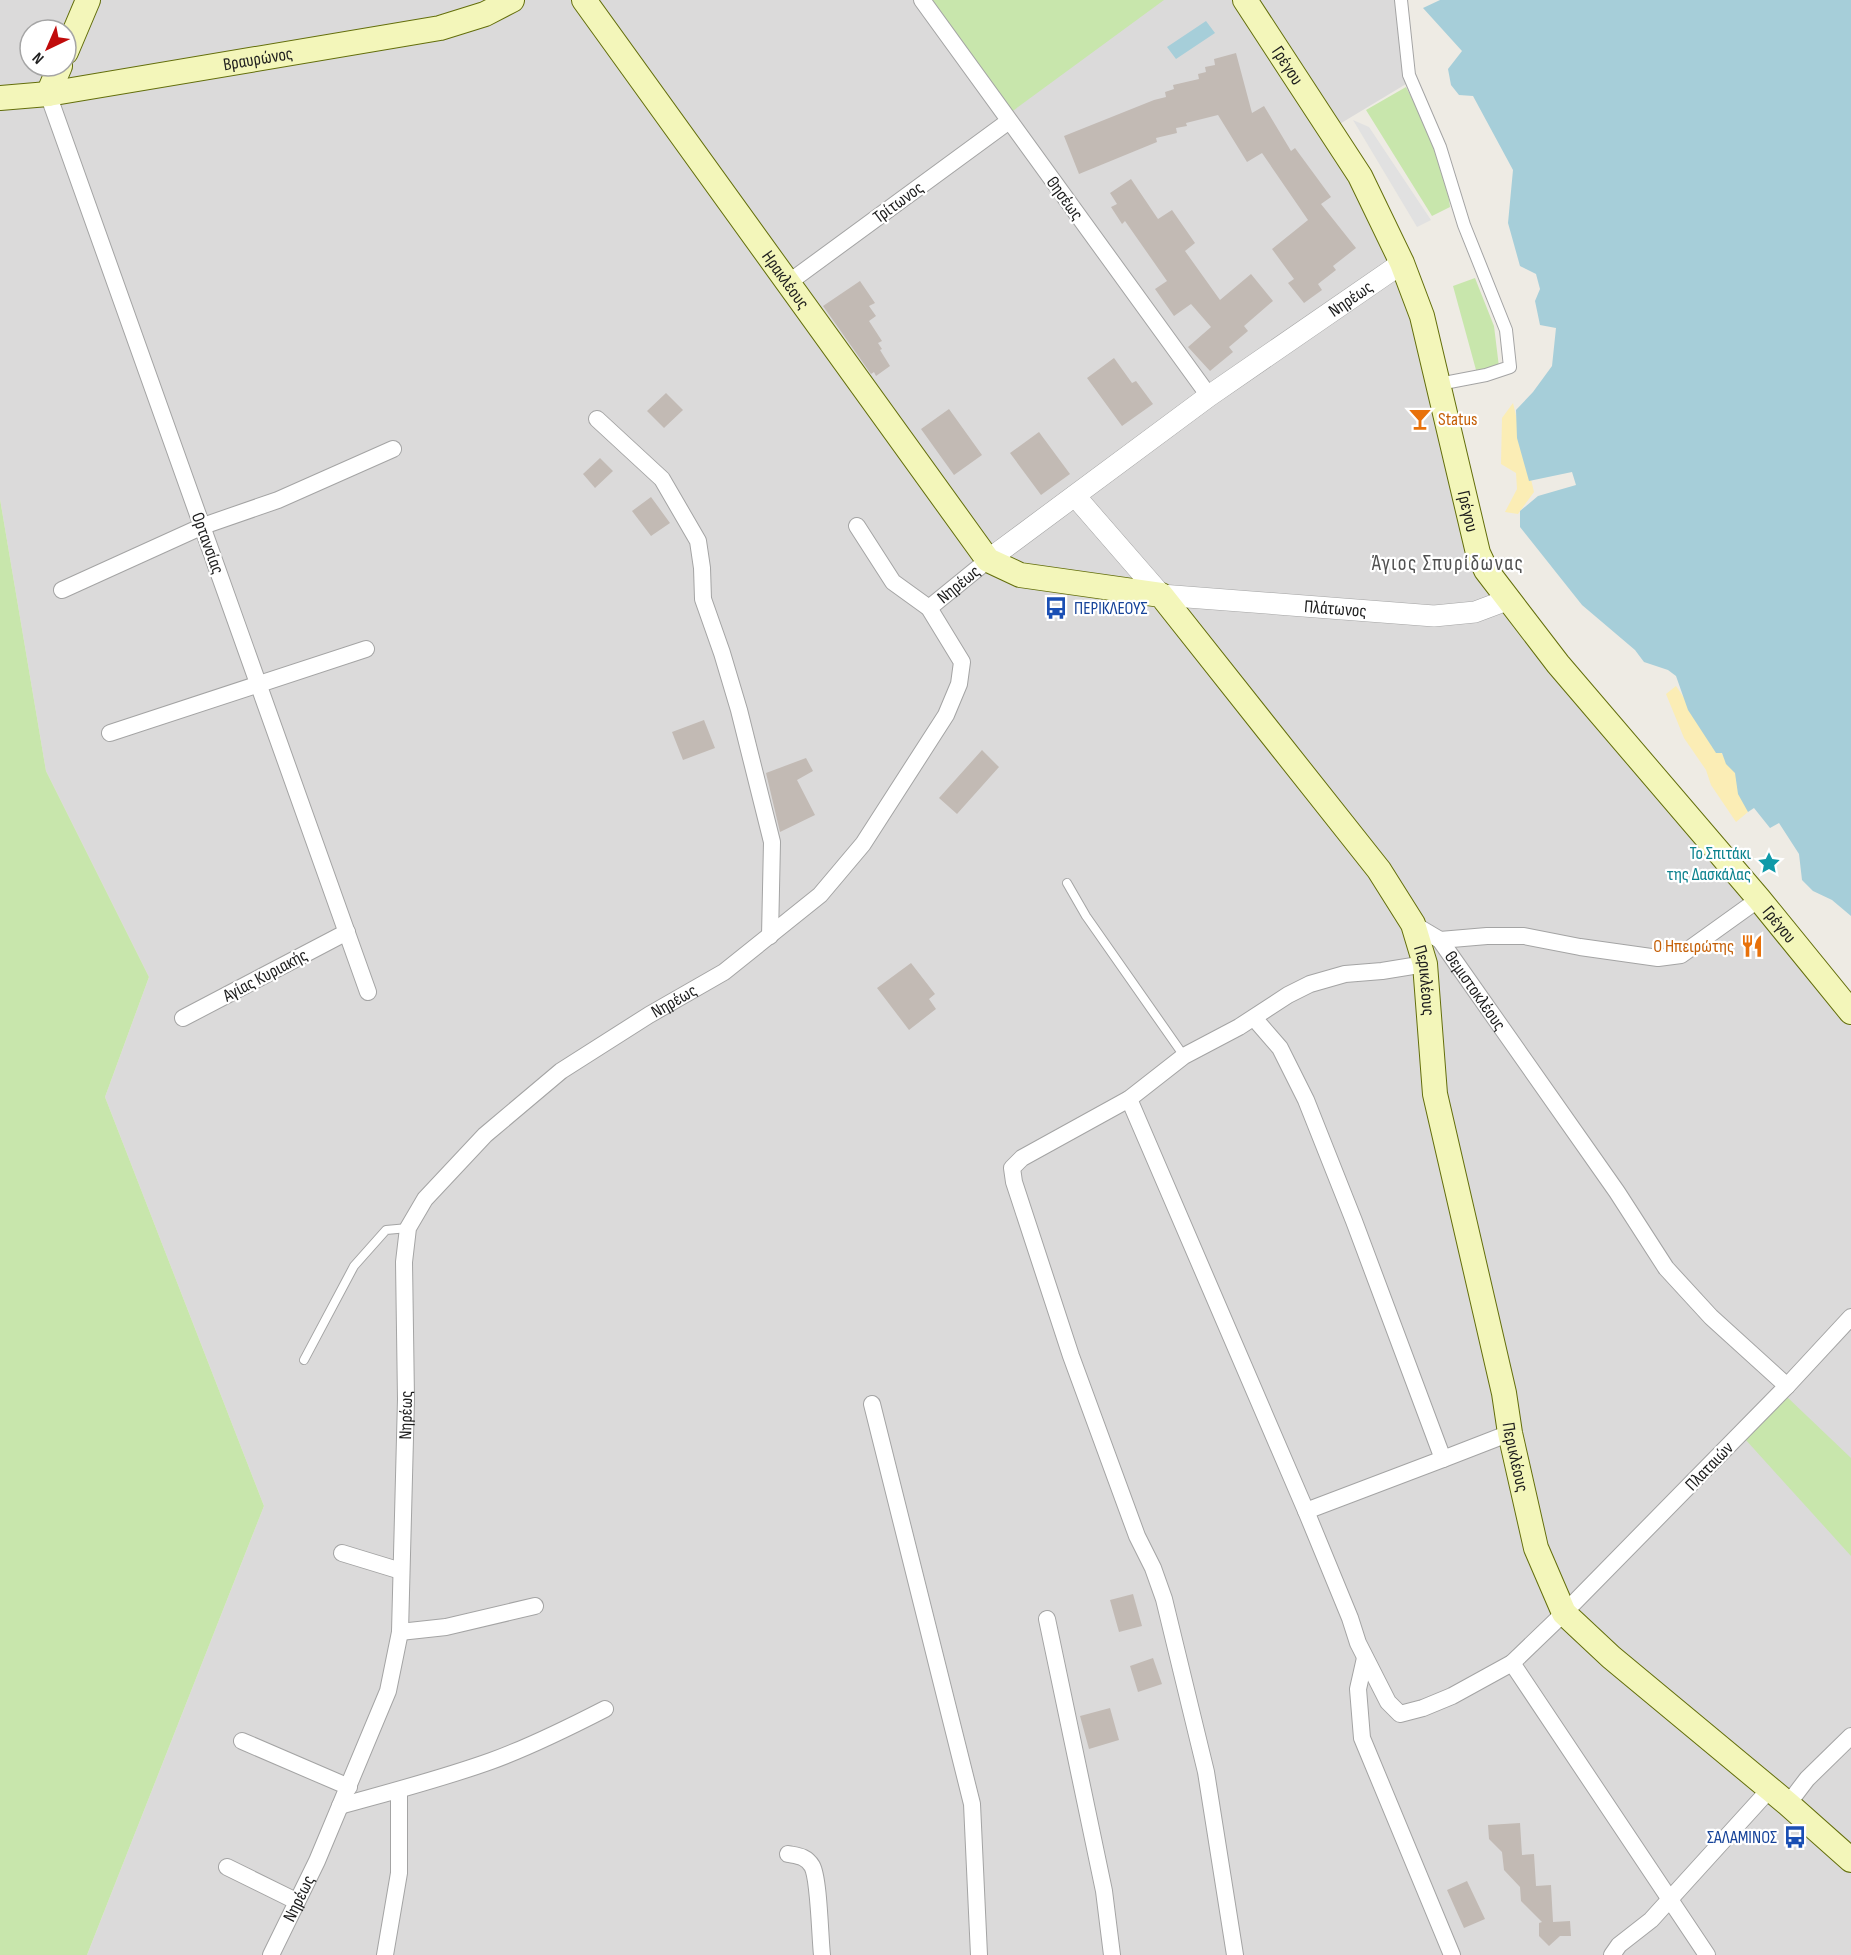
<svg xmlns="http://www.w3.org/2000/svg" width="1851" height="1955" viewBox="0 0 1851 1955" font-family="'Sofia Sans Condensed',sans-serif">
<rect width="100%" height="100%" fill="#eeebe4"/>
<path fill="#dbdada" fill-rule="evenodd" d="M0 0H1396L1406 84 1328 131 1417 311 1477 569 1851 1026V1955H87L264 1506 105 1097 149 977 46 771 0 499ZM30 30H66V66H30Z"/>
<path fill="#c8e6ac" d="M928 0H1164L1010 113Z
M1406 87 1435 143 1448 192 1450 207 1432 216 1366 110Z
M1475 278 1494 326 1499 367 1476 370 1453 286Z
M0 499 46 771 149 977 105 1097 264 1506 87 1955H0Z
M1785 1395 1851 1458V1556L1745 1439Z"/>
<path fill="#fbedb5" d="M1513 403 1534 492 1518 514 1505 512 1517 489 1516 473 1501 464 1502 418Z
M1676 686 1735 773 1748 812 1736 822 1711 785 1706 770 1684 738 1666 694Z"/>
<path fill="#e1e1e1" d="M1353 120 1369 127 1431 220 1417 227Z"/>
<path fill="#a6ced9" d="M1440 0H1851V916L1832 900 1813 891 1802 880 1799 854 1779 823 1770 828 1754 808 1748 812 1738 794 1735 773 1726 764 1722 753H1716L1688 710 1676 676 1668 670 1644 662 1635 650 1582 605 1520 527V511L1538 496 1576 485 1572 472 1529 481 1517 438 1516 410 1533 392 1552 366 1556 328 1540 325 1535 301 1540 289 1536 274 1520 266 1508 223 1513 170 1473 96 1459 95 1451 85 1448 69 1462 51 1423 8Z
M1206 21 1215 33 1176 59 1167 47Z"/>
<path fill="#c2bab4" d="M1236 53 1252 113 1264 106 1291 151 1295 148 1331 197 1321 204 1356 248 1333 266 1336 270 1318 284 1322 290 1304 303 1288 283 1294 279 1272 249 1308 220 1262 153 1247 162 1218 115 1186 123 1187 126 1176 128 1177 133 1156 138 1157 142 1079 174 1064 136 1154 100 1166 97 1165 92 1174 89 1173 85 1199 79 1198 74 1206 72 1205 67 1215 65 1214 59Z
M1131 179 1158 219 1172 210 1195 243 1185 251 1220 300 1251 274 1273 301 1244 326 1248 331 1229 347 1233 352 1210 371 1188 347 1211 327 1191 304 1174 316 1155 289 1167 281 1125 221 1122 224 1111 207 1117 204 1110 193Z
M860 281 875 303 869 306 876 316 869 321 882 341 878 343 882 349 880 350 890 366 876 376 874 372 871 374 823 306Z
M1114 358 1132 383 1136 381 1153 404 1122 426 1087 378Z
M666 393 683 410 664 428 647 411Z
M949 409 982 455 954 475 921 429Z
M1039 432 1070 474 1041 495 1010 453Z
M600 458 613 471 595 488 583 474Z
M651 497 670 523 651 536 632 511Z
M704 720 715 748 683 760 672 732Z
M982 750 999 767 957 814 939 798Z
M806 758 813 771 797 780 815 815 780 832 766 773Z
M911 963 935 994 929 999 936 1009 909 1030 877 988Z
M1133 1594 1142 1626 1119 1632 1110 1600Z
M1153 1658 1162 1684 1138 1692 1130 1666Z
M1110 1708 1119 1740 1089 1749 1080 1716Z
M1520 1823 1522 1855 1534 1854 1536 1886 1551 1885 1553 1922 1570 1921 1571 1936H1560L1549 1946 1539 1936V1923L1542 1922 1521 1901 1520 1887 1504 1870 1502 1852 1489 1839 1488 1825Z
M1467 1881 1485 1919 1464 1928 1447 1890Z"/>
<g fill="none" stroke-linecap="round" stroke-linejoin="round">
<g stroke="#a4a4a4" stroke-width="10">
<path id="service" d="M1067 883 1086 916 1184 1056
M304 1360 354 1266 386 1230 408 1228"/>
</g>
<g stroke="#a4a4a4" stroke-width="14">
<path id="pedestrian" d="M1401 0 1409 75 1440 147 1464 225 1506 330 1510 367 1486 375 1439 384"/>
</g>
<g stroke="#a4a4a4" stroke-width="18">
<g id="minor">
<path d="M922 0 1209 396"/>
<path d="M48 94 368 992"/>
<path d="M788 283 1009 121"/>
<path d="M597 419 662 479 698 541 702 568 703 599 722 653 739 710 772 842 770 936"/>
<path d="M62 590 203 526 278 500 393 449"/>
<path id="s1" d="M929 608 988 560"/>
<path d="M110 733 366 649"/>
<path id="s2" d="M1413 924 1440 940 1617 1192 1666 1268 1711 1317 1787 1386"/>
<path d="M1440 940 1487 936H1524L1580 947 1658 958 1681 955 1759 899"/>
<path d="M183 1018 347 932"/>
<path d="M1254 1018 1280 1048 1306 1100 1354 1221 1443 1459 1510 1433"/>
<path d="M1129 1099 1306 1511 1350 1618 1358 1643 1388 1702 1400 1714 1423 1708 1452 1696 1512 1663 1564 1613 1787 1386 1851 1317"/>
<path d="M872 1404 972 1804 979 1955"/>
<path d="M1306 1511 1443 1459"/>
<path d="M342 1553 401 1571"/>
<path d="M1047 1619 1104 1891 1112 1955"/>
<path d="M400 1632 446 1627 535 1606"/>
<path d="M1365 1658 1358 1689 1362 1738 1452 1955"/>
<path d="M1512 1663 1707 1955"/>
<path d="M242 1741 349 1787"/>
<path d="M1788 1804 1807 1779 1851 1736"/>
<path d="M340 1806C390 1792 441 1779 491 1761 530 1747 568 1728 605 1709"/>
<path d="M788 1854C798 1856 806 1856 812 1866 819 1878 820 1938 822 1955"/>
<path d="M227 1867 296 1901"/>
<path id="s3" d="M271 1955 317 1861 388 1691 400 1632 406 1399 404 1262 408 1228 425 1199 485 1135 561 1071 649 1015 724 972 820 895 863 844 946 715 959 684 962 662 929 608 893 582 857 526"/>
<path d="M385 1955 399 1873V1791"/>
<path d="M1235 1955 1206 1772 1164 1599 1153 1568 1137 1536 1071 1356 1014 1182 1012 1168 1022 1158 1129 1099 1184 1056 1239 1027 1288 995 1310 984 1345 974 1382 971 1425 964"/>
<path d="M1612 1955 1619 1945 1651 1920 1770 1789"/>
</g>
</g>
<g stroke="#a4a4a4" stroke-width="22">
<g id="tertiary">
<path id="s4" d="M1075 496 1161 595 1434 616 1475 612 1507 600"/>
<path id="s5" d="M988 560 1209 396 1402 263"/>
</g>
</g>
<g stroke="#636e0b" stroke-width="26">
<g id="secondary">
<path id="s6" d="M584 0 988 560 1020 575 1161 595 1379 870 1413 924 1425 964 1435 1094 1504 1393 1510 1433 1536 1548 1564 1613 1611 1657 1788 1804 1851 1860"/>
<path id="s7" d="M1245 0 1360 176 1402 263 1422 316 1478 553 1486 570 1558 664 1759 899 1851 1012"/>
<path d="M66 52 88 0"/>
<path d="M48 94 60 66"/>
<path id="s8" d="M0 98 48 94 440 28 485 14 512 0"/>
</g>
</g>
<use href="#service" stroke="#fff" stroke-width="8"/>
<use href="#pedestrian" stroke="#fff" stroke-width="12"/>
<use href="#minor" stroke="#fff" stroke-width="16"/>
<use href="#tertiary" stroke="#fff" stroke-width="21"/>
<use href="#secondary" stroke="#f3f6ba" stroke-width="24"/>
</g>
<defs>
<g id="bar-bare" transform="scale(1.8)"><path d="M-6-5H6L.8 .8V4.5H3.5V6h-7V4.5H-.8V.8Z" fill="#e8710a" stroke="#fff" stroke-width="2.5" paint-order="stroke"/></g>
<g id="bus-bare" transform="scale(1.8)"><path d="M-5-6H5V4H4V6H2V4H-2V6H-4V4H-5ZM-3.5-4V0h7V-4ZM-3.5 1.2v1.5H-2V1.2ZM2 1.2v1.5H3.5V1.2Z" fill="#1a4fb4" stroke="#fff" stroke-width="2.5" paint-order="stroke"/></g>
<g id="sight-bare" transform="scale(1.8)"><path d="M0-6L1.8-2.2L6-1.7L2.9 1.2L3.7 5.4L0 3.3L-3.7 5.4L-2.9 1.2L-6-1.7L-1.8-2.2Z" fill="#0f9aa8" stroke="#fff" stroke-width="2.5" paint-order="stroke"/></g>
<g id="restaurant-bare" transform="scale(1.8)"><path d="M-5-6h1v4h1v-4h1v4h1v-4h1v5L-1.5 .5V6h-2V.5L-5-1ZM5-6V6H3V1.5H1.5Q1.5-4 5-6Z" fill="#e8710a" stroke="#fff" stroke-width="2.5" paint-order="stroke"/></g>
</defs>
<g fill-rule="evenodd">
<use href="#bar-bare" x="1420" y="419"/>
<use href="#bus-bare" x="1056" y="608"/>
<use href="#sight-bare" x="1769" y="863"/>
<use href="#restaurant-bare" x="1752" y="946"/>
<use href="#bus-bare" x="1795" y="1837"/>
</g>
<g text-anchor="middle" stroke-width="4.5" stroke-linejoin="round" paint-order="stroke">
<g font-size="18" fill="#1d1d1d" stroke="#fff">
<text dy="6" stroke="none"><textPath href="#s8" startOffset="261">Βραυρώνος</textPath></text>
<text dy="6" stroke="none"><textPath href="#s7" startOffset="78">Γρέγου</textPath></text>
<text transform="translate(1065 198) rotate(54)" y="6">Θησέως</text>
<text transform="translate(898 202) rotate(-36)" y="6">Τρίτωνος</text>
<text dy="6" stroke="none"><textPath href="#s6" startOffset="345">Ηρακλέους</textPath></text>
<text dy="6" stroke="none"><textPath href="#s5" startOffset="447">Νηρέως</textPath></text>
<text dy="6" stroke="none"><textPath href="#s7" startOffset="564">Γρέγου</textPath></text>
<text transform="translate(208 543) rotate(70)" y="6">Ορτανσίας</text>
<text dy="6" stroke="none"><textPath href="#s1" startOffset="38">Νηρέως</textPath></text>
<text dy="6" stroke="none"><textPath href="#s4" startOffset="306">Πλάτωνος</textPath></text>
<text dy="6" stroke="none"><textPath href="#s7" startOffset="1086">Γρέγου</textPath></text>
<text transform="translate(265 975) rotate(-28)" y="6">Αγίας Κυριακής</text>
<text dy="6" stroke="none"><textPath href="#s6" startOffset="1341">Περικλέους</textPath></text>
<text dy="6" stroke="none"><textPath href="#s2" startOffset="93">Θεμιστοκλέους</textPath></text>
<text dy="6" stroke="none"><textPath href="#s3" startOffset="1107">Νηρέως</textPath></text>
<text dy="6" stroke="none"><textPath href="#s3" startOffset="566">Νηρέως</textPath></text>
<text dy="6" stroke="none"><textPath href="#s6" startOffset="1827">Περικλέους</textPath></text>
<text transform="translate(1709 1466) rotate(-46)" y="6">Πλαταιών</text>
<text dy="6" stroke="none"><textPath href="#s3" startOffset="63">Νηρέως</textPath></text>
</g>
<g font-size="18" fill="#c56008" stroke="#fff" text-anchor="start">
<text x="1438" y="425">Status</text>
<text x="1734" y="952" text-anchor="end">Ο Ηπειρώτης</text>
</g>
<g font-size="18" fill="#164399" stroke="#fff" text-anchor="start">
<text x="1074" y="614">ΠΕΡΙΚΛΕΟΥΣ</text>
<text x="1777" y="1843" text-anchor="end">ΣΑΛΑΜΙΝΟΣ</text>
</g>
<g font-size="18" fill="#0d838f" stroke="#fff" text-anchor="end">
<text x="1751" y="859">Το Σπιτάκι<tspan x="1751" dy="21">της Δασκάλας</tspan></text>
</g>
<g font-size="21" letter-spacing="1.5" fill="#505050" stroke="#fff">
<text x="1448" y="570">Άγιος Σπυρίδωνας</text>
</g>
</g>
<g transform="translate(48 48) rotate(224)"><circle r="28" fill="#ffffff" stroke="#a5a5a5" stroke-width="1.5"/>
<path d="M0-4.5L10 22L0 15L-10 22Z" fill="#c00b0b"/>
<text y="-9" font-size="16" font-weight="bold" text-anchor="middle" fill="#1d1d1d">N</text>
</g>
</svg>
